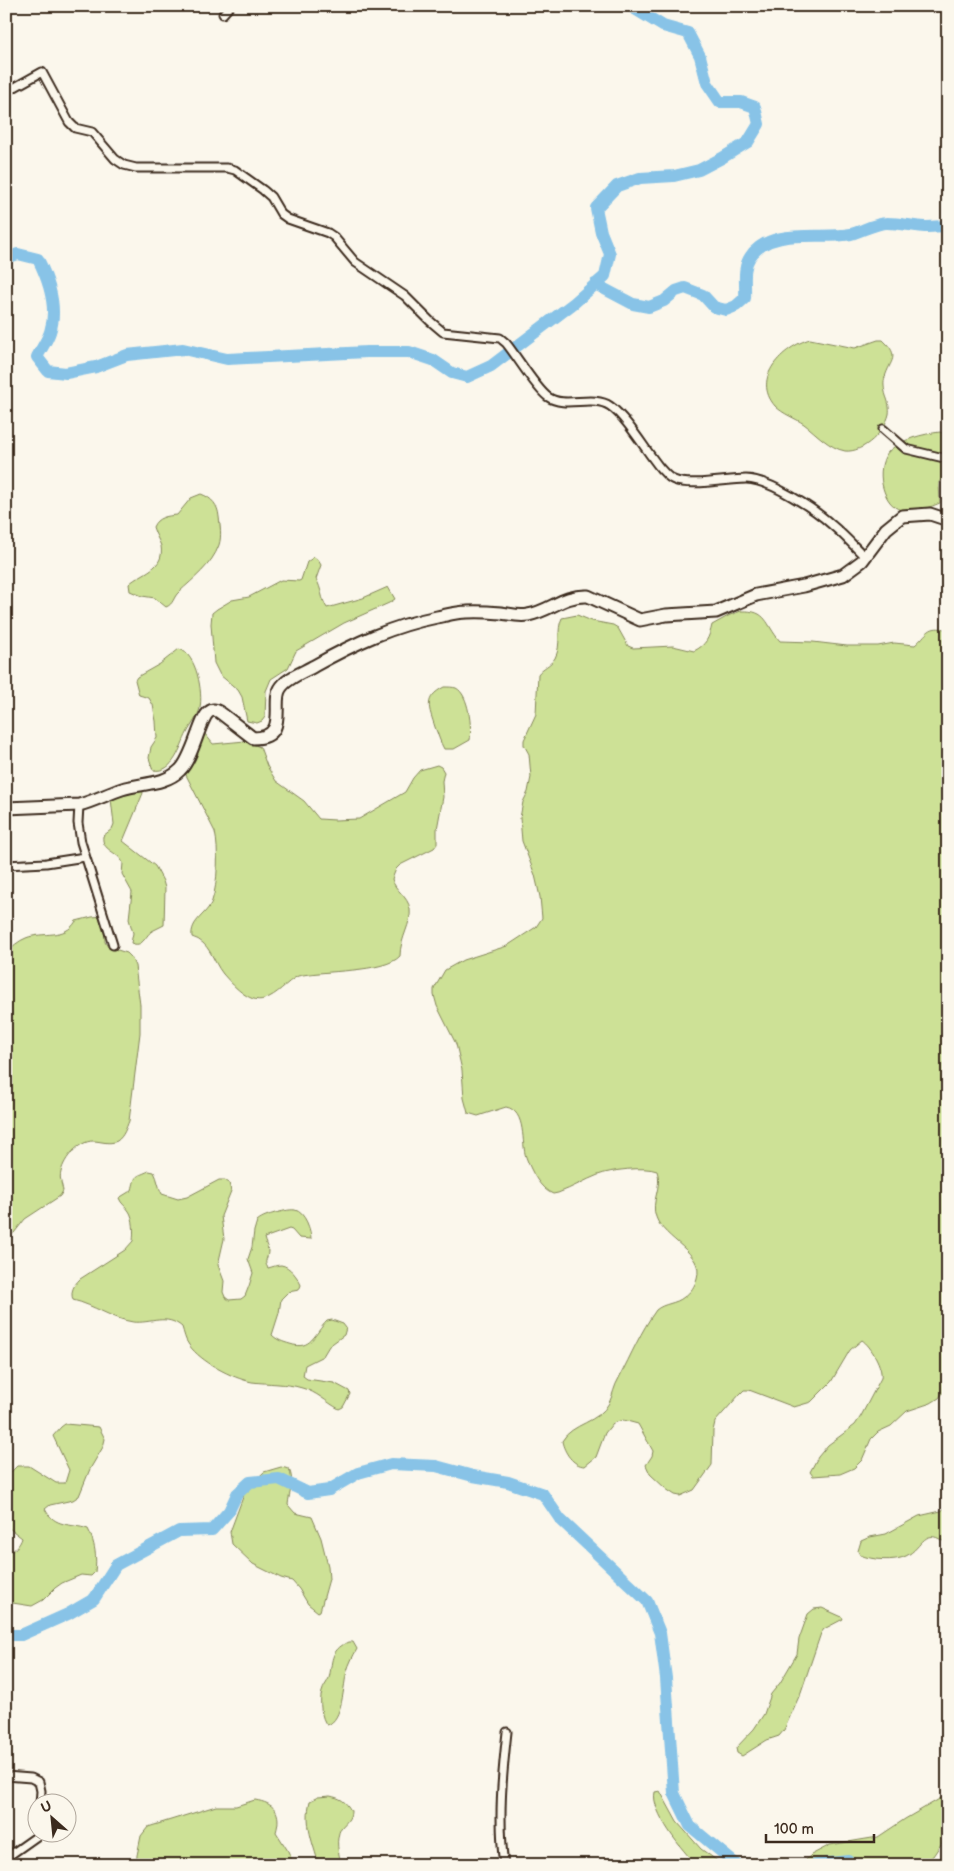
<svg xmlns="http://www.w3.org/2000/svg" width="954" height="1871" viewBox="0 0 954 1871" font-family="'Balsamiq Sans',sans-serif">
<rect width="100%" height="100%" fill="#fbf7ec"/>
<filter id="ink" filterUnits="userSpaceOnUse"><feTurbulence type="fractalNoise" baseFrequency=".02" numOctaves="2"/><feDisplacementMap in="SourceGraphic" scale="10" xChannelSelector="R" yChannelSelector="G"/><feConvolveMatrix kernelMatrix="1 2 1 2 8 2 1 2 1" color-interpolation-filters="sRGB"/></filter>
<g filter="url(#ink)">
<path fill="#cde196" stroke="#84865a" d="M810 339 855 348 878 340H883C901 357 890 360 885 377 883 383 884 389 886 396 888 401 890 408 889 414 885 431 864 453 845 451 829 448 816 433 804 424 795 418 783 414 775 406 751 378 783 347 810 339Z
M940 432 948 435V479L943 478 939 482 940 503C928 508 907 516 895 507 880 496 876 465 889 451 902 439 923 434 940 432Z
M201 494C212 498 218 505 219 517 220 525 222 536 219 545 212 565 193 579 179 592 173 597 174 604 166 607L155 598 142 596 130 591 129 584C142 572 165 569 161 546 159 540 155 534 153 527 157 517 167 516 177 515L191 498Z
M314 557 318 560 321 565 316 579C322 589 321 599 327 608L363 598 388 587 395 599 389 603 344 623 296 651 288 668 271 679 266 691 265 717 262 721 257 723 247 721 242 697 238 690 220 675 214 663 211 624 212 613 217 609 232 600 249 597 281 580 299 581 301 580 307 562Z
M741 611C768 610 765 624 780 641L813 642 847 646H878L894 643 915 645C928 634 928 624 948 630V1386L939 1398 931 1403 907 1411 891 1426 878 1432 871 1439 862 1460 854 1468 840 1474 813 1476 810 1472 818 1457 828 1445 855 1425 861 1416 881 1378C883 1367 871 1346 862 1340L850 1350 831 1382 811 1402 794 1407 749 1390H744L740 1394 715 1422 713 1431 712 1465 694 1490 680 1496 675 1495 666 1489 650 1474 646 1465 652 1456 653 1451 638 1424 623 1420 613 1423 605 1433 596 1457 585 1466C573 1466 564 1452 562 1441 572 1423 599 1423 609 1403 613 1395 614 1386 619 1378 631 1355 641 1331 656 1310 664 1303 676 1304 684 1297 691 1292 695 1286 697 1278 705 1253 663 1239 656 1217 650 1202 663 1186 657 1171 644 1166 611 1170 598 1175 585 1180 572 1188 558 1193L553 1194C540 1189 531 1171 526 1157 521 1144 527 1111 506 1107L478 1116 468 1113 464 1098 462 1070 456 1044 437 1006 434 995V989L445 970 463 960 507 946 536 927 542 918 540 897 535 875 522 841 520 818 523 802 528 792 531 777 529 754 524 745V740L536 714 538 674C543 667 550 666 555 658 562 645 556 630 562 618L577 615 592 621 613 625 618 628 628 646 633 648 673 646 694 651C706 645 709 638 712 625L730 615Z
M179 649C197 654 203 693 200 708 198 717 191 725 187 733 180 746 174 774 153 770L149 758 151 747 157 738 156 721 153 705 149 698 139 695 135 680 137 677 160 664Z
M444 687C448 687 453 687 456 688 469 694 472 728 470 740L454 749H444C440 742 438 734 435 727 429 708 423 698 444 687Z
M205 734 213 744 245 741 260 747 267 766 276 781 304 801 319 819 335 820 359 819 405 792 413 778 420 770 437 765 441 767 444 772 442 781 443 797 437 829V844L434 848 400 865 396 869 392 879C395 891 408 896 410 909 412 923 400 938 400 956 385 973 322 970 298 976 286 982 278 995 264 999 249 1004 232 984 223 974 212 960 210 942 192 937 190 920 207 915 212 901 218 884 219 849 215 832L184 771 199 741Z
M142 790 143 793 123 841 155 866 163 881 165 888 164 925C160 927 156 929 152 931 144 937 143 948 131 943L133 933 129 919 132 892 122 874 123 863C118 851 101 851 103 836L112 829 114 824 111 799Z
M104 916 105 942 108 947 127 953 131 957 135 966 140 1005V1033L129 1121C126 1128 124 1136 117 1141 109 1145 101 1141 93 1141 79 1141 64 1158 61 1172 59 1179 62 1184 63 1191L60 1196 25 1219 14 1233 6 1236V951C13 947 18 941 26 938 43 931 65 940 76 921L92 917Z
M149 1171 154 1172C158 1179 158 1187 162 1194L178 1199 187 1197 219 1180H225L229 1183 231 1191 221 1216 224 1239 218 1265 224 1281 223 1292 225 1297 229 1300 241 1299 245 1296 249 1286 253 1273 248 1259 252 1247 254 1231 257 1221C263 1216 269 1215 275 1213 281 1212 289 1209 295 1210 305 1212 311 1230 311 1239L299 1238 292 1230 289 1229 264 1238C265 1243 268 1247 268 1251 268 1259 263 1261 268 1268 272 1267 277 1265 281 1265 290 1266 298 1278 301 1285L299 1290 288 1292 281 1299 279 1313 272 1335C277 1340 283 1342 290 1344 311 1351 314 1334 327 1321L332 1320 343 1324 346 1328 344 1335 329 1346 323 1356 305 1365 303 1376 307 1379 334 1383 349 1391 350 1394 343 1407 339 1409C326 1402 317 1392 302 1388 286 1383 268 1384 252 1382 232 1378 201 1362 189 1345 185 1340 184 1333 182 1327 166 1313 151 1324 133 1322 112 1319 94 1305 73 1300 70 1291 74 1285 80 1279L125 1250 133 1241C134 1233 134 1218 129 1211 126 1206 121 1204 119 1198L132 1190C136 1175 133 1178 149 1171Z
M65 1424 99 1427 105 1439 103 1447 90 1469 79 1496 73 1500 50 1505 45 1509C55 1528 70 1523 88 1529 95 1542 97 1558 95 1572L91 1576 81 1575 62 1583 55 1588 43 1600 32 1606 6 1602V1552C14 1552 20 1545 22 1538L9 1528 6 1523V1480L9 1474 17 1466H29L56 1483H65L69 1470 53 1436 61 1427Z
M281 1467 289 1469C295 1482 289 1492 288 1505L295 1513 312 1517 321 1538 328 1566 329 1579 320 1611 318 1612 308 1604 299 1589 292 1581 281 1578 253 1564 232 1544 230 1532 246 1489 264 1472Z
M948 1506V1545C924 1524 923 1548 906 1556 894 1562 872 1560 860 1555L858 1551 861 1541 870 1537 886 1534 919 1516 941 1511Z
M822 1608 842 1617 843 1619 824 1629 821 1633 801 1692 784 1730 779 1736 767 1740 742 1756 737 1753 736 1748 754 1729 764 1714 771 1694 780 1683 797 1654 799 1639 808 1614 814 1609Z
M348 1642H353L357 1649C353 1656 349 1664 347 1671 343 1685 343 1721 327 1725 321 1719 319 1700 322 1692 323 1687 327 1683 329 1678 333 1662 329 1651 348 1642Z
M660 1791 677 1822 701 1849 723 1865H697C683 1852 650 1811 655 1792Z
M948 1794V1834L933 1856 921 1865H801L811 1855 830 1845 878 1837 905 1819Z
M330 1796C340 1798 346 1801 351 1811 351 1819 346 1822 341 1828 335 1839 338 1854 342 1865H319C313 1843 304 1824 310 1801L318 1797Z
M255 1800C274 1803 282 1812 276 1832L288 1851 294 1865H135L141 1836 148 1827 216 1806H236Z"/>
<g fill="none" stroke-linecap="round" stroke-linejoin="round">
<path stroke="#88c3e7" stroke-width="12" d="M6 258 18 254 38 259C49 281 58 308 50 332 47 341 41 349 37 357L48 371 66 373 96 367 127 355 183 349 227 359 367 352H409L433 360 452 373 467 377 491 366 574 303 605 276 610 254 601 232 596 208 617 186 640 178 674 176 699 170 722 158 748 142 759 124 755 107 741 102H720L707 83 700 56 688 33 663 26 630 6
M595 284 633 304 649 307 664 301 676 291 685 288 703 295 714 307 726 310 736 306 745 298C746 284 742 269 750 257 770 226 821 240 851 234 863 231 875 223 887 223 900 223 912 226 925 227 932 227 940 226 948 226
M6 1635H21L68 1614 94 1599 116 1565 179 1531 212 1530 229 1511 237 1494 250 1482 279 1479 308 1493 329 1490 358 1473 391 1464 436 1466 473 1476 508 1482 543 1494 560 1519 647 1601 660 1633 666 1678 674 1793 690 1826 737 1865
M815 1865 848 1861 854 1865"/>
<g stroke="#3b2a1e" stroke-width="11">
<path id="street" d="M223 14 230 6
M6 92 42 72 69 122 75 128 92 132 115 159 124 165 136 168H227L235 170 263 190 271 197 281 214 288 219 328 233 334 237 355 262 405 296 430 321 443 332 500 338 506 343C516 355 537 390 548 397 565 409 593 394 610 406 627 418 646 451 660 468 664 472 668 478 674 480 690 487 727 479 746 479 769 479 816 510 832 525 844 535 854 546 865 557
M883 429 906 449 948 459
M79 805 78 823 81 842 113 945
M6 865 46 863 85 857
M6 1776 31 1778 39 1782 41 1791 40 1804
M6 1858 40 1834
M504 1865C498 1820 502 1777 507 1732"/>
</g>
<g stroke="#3b2a1e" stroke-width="15">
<path id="primary" d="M6 808 79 805C94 801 107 794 122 789 141 783 165 785 180 770 193 758 200 718 209 712 214 708 218 711 222 714L253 738C290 738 271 703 280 689 286 678 304 672 314 666 355 643 392 626 437 617 447 615 457 612 467 612 478 611 490 612 501 613 510 614 519 617 528 615 551 611 562 595 588 596L640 620 666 615 716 612 756 595 804 586 843 575 862 561 886 529 902 516 930 514 948 520"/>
</g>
<use href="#street" stroke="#fbf7ec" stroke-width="7"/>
<use href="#primary" stroke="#fbf7ec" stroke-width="11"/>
</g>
</g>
<rect width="954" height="1871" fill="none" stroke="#fbf7ec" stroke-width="25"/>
<rect x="12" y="12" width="929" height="1846" fill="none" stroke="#3b2a1e" stroke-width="2" filter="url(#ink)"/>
<g transform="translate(52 1818) rotate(333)"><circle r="24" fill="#fbf7ec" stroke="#aea59a"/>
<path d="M0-4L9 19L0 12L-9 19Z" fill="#3b2a1e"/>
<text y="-8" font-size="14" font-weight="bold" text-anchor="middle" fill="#3b2a1e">U</text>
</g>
<path d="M766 1834v8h108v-8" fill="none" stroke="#3b2a1e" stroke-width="2.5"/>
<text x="774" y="1834" font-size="15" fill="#3b2a1e" stroke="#fbf7ec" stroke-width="4" paint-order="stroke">100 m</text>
</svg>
